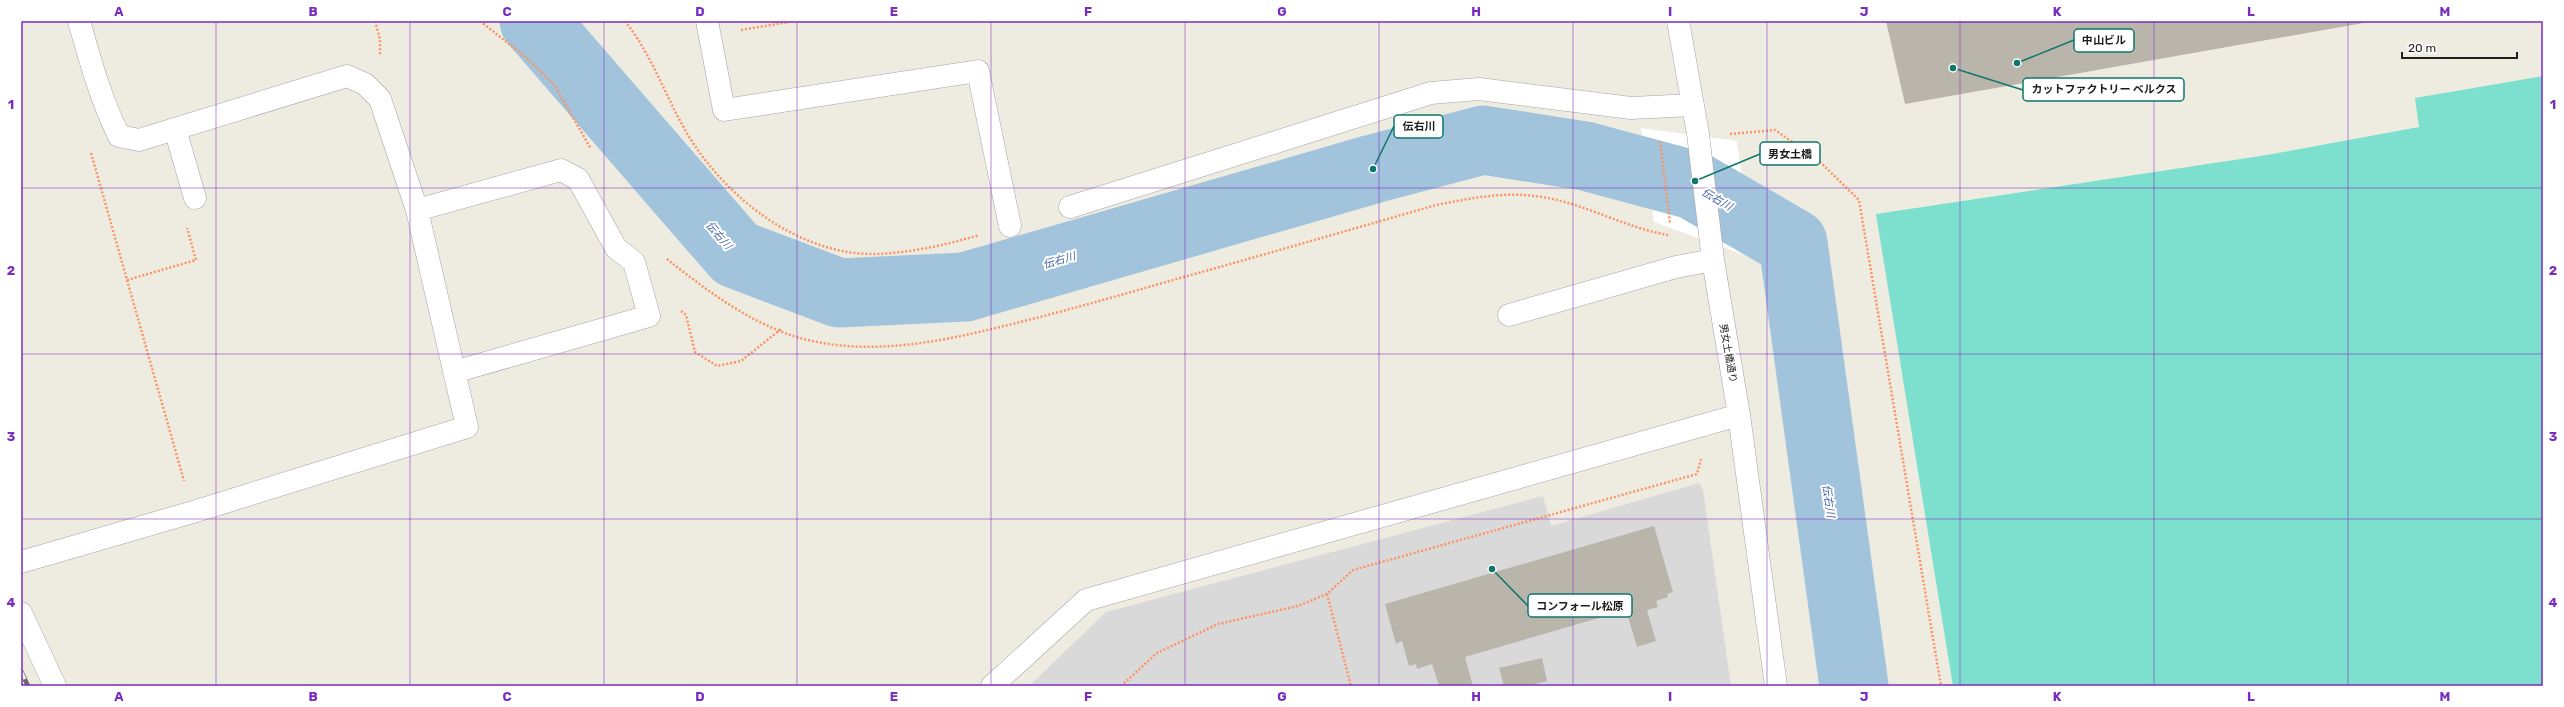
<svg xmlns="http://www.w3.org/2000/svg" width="2564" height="707" viewBox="0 0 2564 707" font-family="Rubik,'Noto Sans JP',sans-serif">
<rect width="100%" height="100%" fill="#eeece1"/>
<path fill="#dad9d9" d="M1699 483 1703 490 1731 686H1029L1106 612 1543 496 1551 526Z"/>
<path fill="#7ddfcd" d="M2543 76V686H1953L1876 214 2267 155 2419 127 2415 98Z"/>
<path fill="#fff" d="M1641 128 1737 141 1753 258 1654 222Z"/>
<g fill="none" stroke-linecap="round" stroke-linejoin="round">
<path stroke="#a1c3dc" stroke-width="69" d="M534 21 736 254 839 293 965 287 1373 169 1483 140 1585 156 1693 185 1793 243 1854 686"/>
</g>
<path fill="#bab5ab" d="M1886 21H2369V22L1905 104Z
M1654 526 1673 592 1667 594 1668 597 1656 601 1658 607 1647 610 1656 641 1637 647 1626 610 1465 657 1473 686H1439L1432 664 1417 669 1416 664 1409 666 1402 641 1396 644 1385 604Z
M1542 658 1547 681 1528 686H1504L1499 668Z"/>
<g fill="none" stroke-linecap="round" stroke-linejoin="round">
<g stroke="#a3a3a3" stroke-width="23">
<path id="minor" d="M707 21 724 110 978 71 1010 226
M1678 21 1698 134 1713 260 1739 415 1776 686
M175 129 195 198
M1070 207 1431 93 1479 89 1631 108 1693 105
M417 210 561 170 578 179 616 248 634 262 649 316 454 372
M1509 315 1676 267 1713 260
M21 562 193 512 467 427 417 210 380 99 365 84 347 76 139 140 119 136C101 100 90 60 79 21
M21 613 55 686
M992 686 1086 600 1739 415"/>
</g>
<path stroke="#fb9365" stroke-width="2.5" stroke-dasharray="2 2" stroke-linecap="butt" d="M375 21 380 39V56
M480 21 528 59 555 86 591 149
M625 21C652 55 666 98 688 135 726 198 799 255 875 254 910 253 946 245 979 235
M741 30 795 21
M1730 134 1775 130 1818 160 1859 200 1941 686
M1660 141 1670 223
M91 153 184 481
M667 259C706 290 751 324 800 338 873 358 949 340 1020 322 1069 310 1117 296 1166 282 1256 257 1346 231 1436 205 1471 198 1506 191 1542 197 1583 203 1626 228 1668 235
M127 280 196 260 187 228
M681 311 686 315 695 352 717 366 741 361 781 329
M1327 594 1351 686
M1121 686 1157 653 1218 624 1298 606 1327 594 1353 570 1697 474 1701 459"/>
<use href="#minor" stroke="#fff" stroke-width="22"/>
<g stroke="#6a6a6a" stroke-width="4.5">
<path id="rail" d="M21 671 28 686"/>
</g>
<use href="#rail" stroke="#fff" stroke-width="3" stroke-dasharray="9" stroke-linecap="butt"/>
</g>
<path fill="none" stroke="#7b2cbf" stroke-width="1" stroke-opacity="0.55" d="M216 21V686M410 21V686M604 21V686M797 21V686M991 21V686M1185 21V686M1379 21V686M1573 21V686M1767 21V686M1960 21V686M2154 21V686M2348 21V686M21 188H2543M21 354H2543M21 519H2543"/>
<g text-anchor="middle" stroke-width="4" stroke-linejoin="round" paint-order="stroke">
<g font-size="10" fill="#1c1c1c" stroke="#fff">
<text transform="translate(1729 353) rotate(80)" y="4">男女土橋通り</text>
</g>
<g font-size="11" font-style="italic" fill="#4865ac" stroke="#fff">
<text transform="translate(1717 199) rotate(30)" y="4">伝右川</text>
<text transform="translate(719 235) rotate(49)" y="4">伝右川</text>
<text transform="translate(1059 260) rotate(-16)" y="4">伝右川</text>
<text transform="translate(1829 501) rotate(82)" y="4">伝右川</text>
</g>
</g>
<path fill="none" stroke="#0f766e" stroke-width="1.5" d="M2017 63L2074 40M1953 68L2023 90M1373 169L1394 126M1695 181L1760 154M1492 569L1528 606"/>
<g fill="#0f766e" stroke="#fff" stroke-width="1.5">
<circle cx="2017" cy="63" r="4"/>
<circle cx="1953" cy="68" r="4"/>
<circle cx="1373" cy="169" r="4"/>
<circle cx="1695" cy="181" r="4"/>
<circle cx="1492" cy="569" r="4"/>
</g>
<g fill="#fff" stroke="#0f766e" stroke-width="1.5">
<rect x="2074" y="29" width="60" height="23" rx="4"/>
<rect x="2023" y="78" width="161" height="23" rx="4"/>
<rect x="1394" y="115" width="49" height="23" rx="4"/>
<rect x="1760" y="142" width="60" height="23" rx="4"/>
<rect x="1528" y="594" width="104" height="23" rx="4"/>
</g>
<g font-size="11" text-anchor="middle" font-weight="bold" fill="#1c1c1c">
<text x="2104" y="44">中山ビル</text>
<text x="2104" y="93">カットファクトリー ベルクス</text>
<text x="1419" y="130">伝右川</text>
<text x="1790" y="158">男女土橋</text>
<text x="1580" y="610">コンフォール松原</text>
</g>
<rect width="2564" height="707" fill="none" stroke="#ffffff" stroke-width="44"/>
<path d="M2402 52v6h115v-6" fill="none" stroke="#1c1c1c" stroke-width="2"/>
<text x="2408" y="52" font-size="12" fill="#1c1c1c" stroke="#ffffff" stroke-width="3" paint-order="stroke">20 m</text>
<rect x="22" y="22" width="2520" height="663" fill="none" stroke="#7b2cbf" stroke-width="1.5"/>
<g font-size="13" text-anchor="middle" font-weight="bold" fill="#7b2cbf">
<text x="119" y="16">A</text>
<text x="313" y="16">B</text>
<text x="507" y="16">C</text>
<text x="700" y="16">D</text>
<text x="894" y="16">E</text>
<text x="1088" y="16">F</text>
<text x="1282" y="16">G</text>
<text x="1476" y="16">H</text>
<text x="1670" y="16">I</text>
<text x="1864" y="16">J</text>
<text x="2057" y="16">K</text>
<text x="2251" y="16">L</text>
<text x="2445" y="16">M</text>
<text x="11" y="109">1</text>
<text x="2553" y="109">1</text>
<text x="11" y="275">2</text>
<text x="2553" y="275">2</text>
<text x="11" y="441">3</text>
<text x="2553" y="441">3</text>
<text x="11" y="607">4</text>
<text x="2553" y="607">4</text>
<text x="119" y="701">A</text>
<text x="313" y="701">B</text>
<text x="507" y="701">C</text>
<text x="700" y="701">D</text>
<text x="894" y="701">E</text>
<text x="1088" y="701">F</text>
<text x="1282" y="701">G</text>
<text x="1476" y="701">H</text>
<text x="1670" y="701">I</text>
<text x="1864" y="701">J</text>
<text x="2057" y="701">K</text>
<text x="2251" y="701">L</text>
<text x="2445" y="701">M</text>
</g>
</svg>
